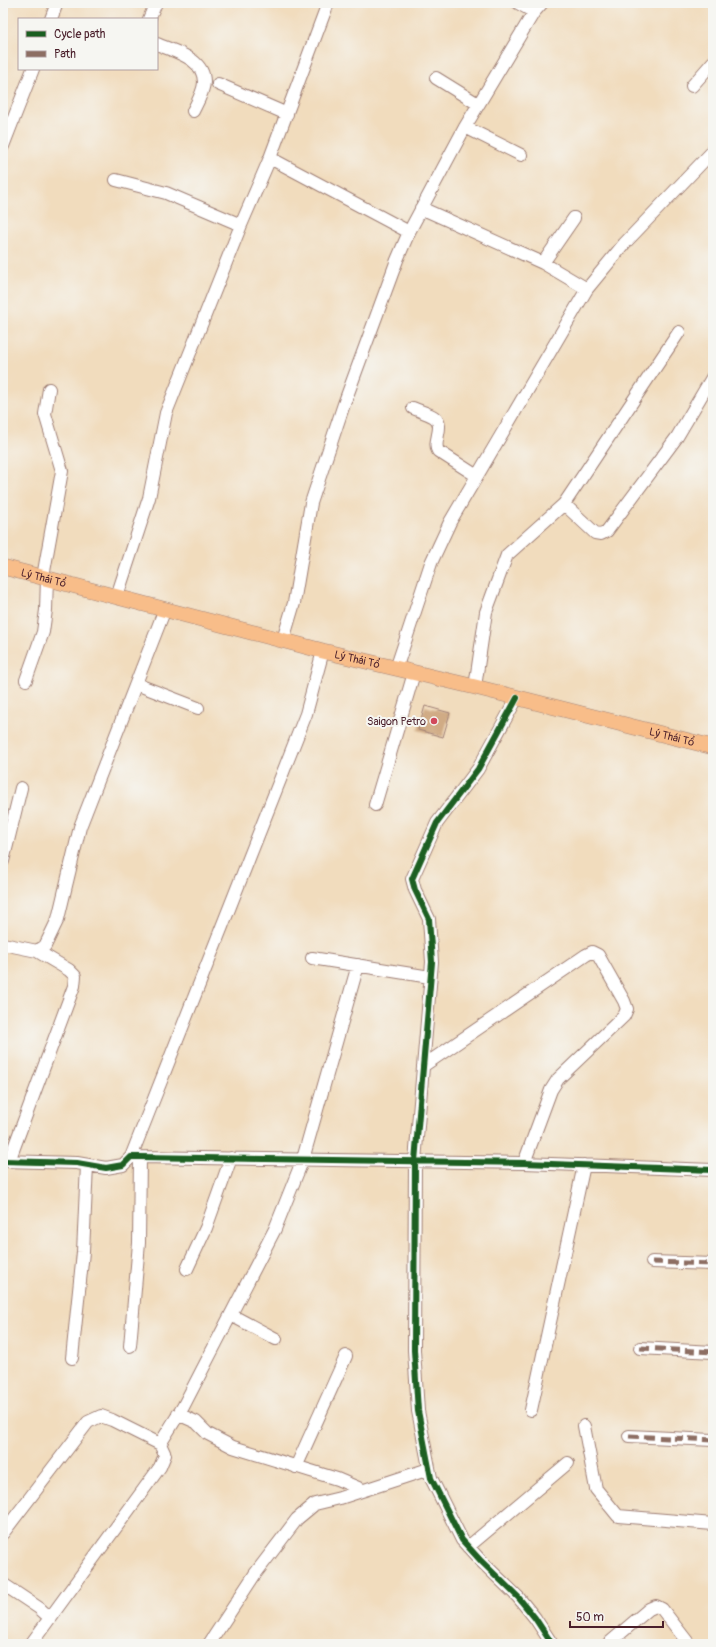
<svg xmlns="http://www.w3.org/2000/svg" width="716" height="1647" viewBox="0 0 716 1647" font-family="Pangolin,sans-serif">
<rect width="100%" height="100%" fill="#f6f6f2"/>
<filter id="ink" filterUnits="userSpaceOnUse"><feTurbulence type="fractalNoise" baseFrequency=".025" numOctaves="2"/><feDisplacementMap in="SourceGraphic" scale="8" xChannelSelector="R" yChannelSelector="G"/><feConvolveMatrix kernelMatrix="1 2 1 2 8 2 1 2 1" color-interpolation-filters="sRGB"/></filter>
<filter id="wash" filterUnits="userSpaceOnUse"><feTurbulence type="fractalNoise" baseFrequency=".012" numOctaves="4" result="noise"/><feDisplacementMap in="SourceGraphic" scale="16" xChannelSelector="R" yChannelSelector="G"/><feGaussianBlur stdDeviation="0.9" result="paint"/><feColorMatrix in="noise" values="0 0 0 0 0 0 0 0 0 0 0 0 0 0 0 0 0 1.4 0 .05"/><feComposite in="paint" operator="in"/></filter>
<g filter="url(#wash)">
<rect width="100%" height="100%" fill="#f1dcbd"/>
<g id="blocks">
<path fill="#d0ab85" d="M425 706 450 713 443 737 418 730Z"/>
</g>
</g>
<g filter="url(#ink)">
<use href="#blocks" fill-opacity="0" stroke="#9e7e74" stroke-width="1"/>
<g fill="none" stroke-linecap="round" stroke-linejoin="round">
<g stroke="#9e7e74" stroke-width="14">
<path id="minor" d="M518 3 534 12
M51 19 57 3
M149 19 156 3
M157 44C175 52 204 58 204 82 204 91 197 103 193 111
M436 78 478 104
M218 84 287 114
M692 86 713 62
M465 127 521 155
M3 146 33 69
M270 158 409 232
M116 180 166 193 241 225
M421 208 543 263 587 289
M543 263 574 218
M413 408C419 411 428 413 434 417 446 426 432 441 438 451L477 476
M564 504 595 533 601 534 607 531 677 437 713 376
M43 577 62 471 45 414 49 389
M117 596 149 498 166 413 241 225 270 158 328 3
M283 640 294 603 311 503 344 404 397 260 409 232 465 127 534 12 542 3
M396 669 431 563 450 522 587 289 624 244 713 151
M26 680 43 632 46 610 47 578
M136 684 198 708
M475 687 486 612 507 555 564 504 679 332
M517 698 478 769 437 823 412 879 415 890 429 919 432 962 415 1161 414 1350 418 1411 431 1478 462 1540 481 1561 518 1597 535 1618 552 1644
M375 805 414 673
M3 861 21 788
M3 944 37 951 69 970 75 976 74 986 9 1161
M37 951 45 946 58 919 80 827 165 609
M312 958 430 977
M423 1066 586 955 592 952 598 955 624 1001 627 1009 624 1016 558 1079 551 1090 524 1163
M131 1157 306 714 323 651
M3 1161 77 1163 106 1168 123 1165 131 1157H140L524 1163 713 1170
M652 1262 713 1264
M187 1269 206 1228 231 1158
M231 1315 276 1339
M130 1346 139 1243 140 1157
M640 1348 713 1352
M72 1358 83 1252 87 1165
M531 1410 584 1165
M178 1414 196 1422 208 1434 233 1447 337 1479 363 1490
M584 1426 596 1489 618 1516 713 1524
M629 1436 713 1440
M160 1444 183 1407 275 1229 303 1159 358 965
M296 1467 346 1356
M3 1533 88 1422 101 1416 112 1420 160 1444 165 1455 160 1467 31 1644
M468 1547 568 1463
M3 1584 39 1608 49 1617
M209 1644 255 1574 297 1519 315 1504 340 1498 429 1469
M608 1644 649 1609 656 1606 662 1609 689 1644"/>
</g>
<g stroke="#9e7e74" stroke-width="16">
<g id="major">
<path id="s1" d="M3 567 323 651 475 687 713 747"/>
</g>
</g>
<use href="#minor" stroke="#fff" stroke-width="12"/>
<use href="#major" stroke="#f8bd89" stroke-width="15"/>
<path stroke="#8d6e63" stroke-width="5" stroke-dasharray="10 5" stroke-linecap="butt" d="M652 1262 713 1264
M640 1348 713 1352
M629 1436 713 1440"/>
<g stroke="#f6f6f2" stroke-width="8">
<path id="cycleway" d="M517 698 478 769 437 823 412 879 415 890 429 919 432 962 415 1161 414 1350 418 1411 431 1478 462 1540 481 1561 518 1597 535 1618 552 1644
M3 1161 77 1163 106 1168 123 1165 131 1157H140L524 1163 713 1170"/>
</g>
<use href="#cycleway" stroke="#1b5e20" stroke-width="6"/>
</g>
</g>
<circle fill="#d1495b" stroke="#f6f6f2" stroke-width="1.5" cx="434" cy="721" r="4"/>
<g text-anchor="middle" stroke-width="4" stroke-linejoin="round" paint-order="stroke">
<g font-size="11" fill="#4a1f2b" stroke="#f6f6f2">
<text dy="4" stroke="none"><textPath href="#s1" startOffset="42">Lý Thái Tổ</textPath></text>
<text dy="4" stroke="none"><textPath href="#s1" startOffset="366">Lý Thái Tổ</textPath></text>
<text dy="4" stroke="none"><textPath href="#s1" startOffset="690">Lý Thái Tổ</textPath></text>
</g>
<g font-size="11" fill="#4a1f2b" stroke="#f6f6f2" text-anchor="end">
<text x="426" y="725">Saigon Petro</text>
</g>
</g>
<rect width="716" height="1647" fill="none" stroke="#f6f6f2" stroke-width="16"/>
<rect x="18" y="18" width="140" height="52" fill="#f6f6f2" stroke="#b1a0a2"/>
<rect x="26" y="31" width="20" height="6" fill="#1b5e20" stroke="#b1a0a2"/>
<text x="54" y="38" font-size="12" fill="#4a1f2b">Cycle path</text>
<rect x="26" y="51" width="20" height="6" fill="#8d6e63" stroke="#b1a0a2"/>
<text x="54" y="58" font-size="12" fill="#4a1f2b">Path</text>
<path d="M570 1621v6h93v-6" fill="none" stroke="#4a1f2b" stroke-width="2"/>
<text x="576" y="1621" font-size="12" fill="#4a1f2b" stroke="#f6f6f2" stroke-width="3" paint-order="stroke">50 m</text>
</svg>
